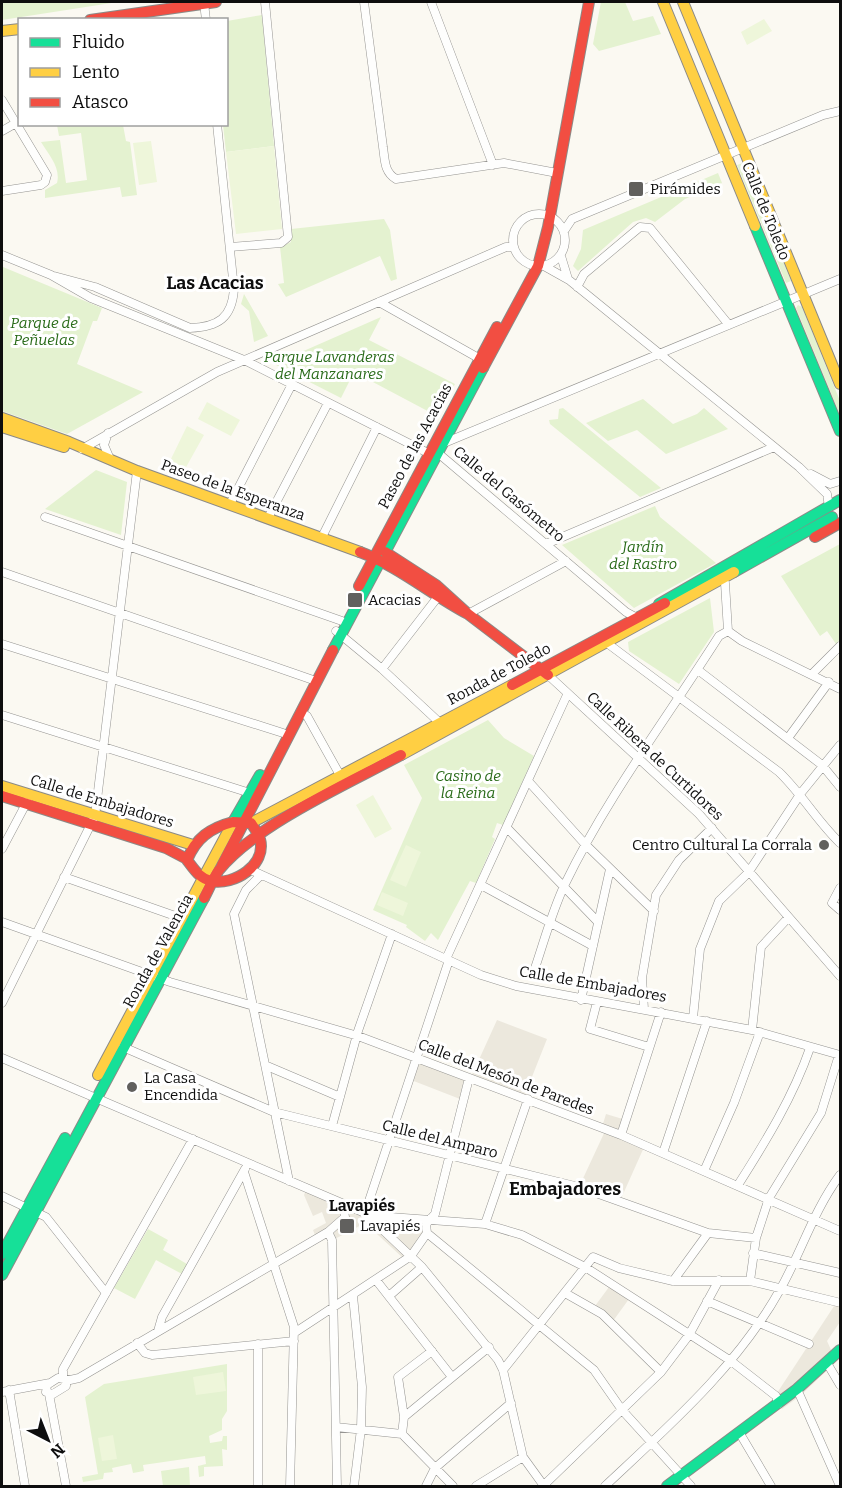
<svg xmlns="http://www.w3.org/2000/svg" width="842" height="1488" viewBox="0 0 842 1488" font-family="Bitter,serif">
<rect width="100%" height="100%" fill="#fbf9f2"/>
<path fill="#e4f2d0" d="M2 2H118L2 20Z
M601 2H625L633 21 653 16 661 34 599 51 593 44Z
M262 15 274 146 226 152 223 125 226 124 227 21Z
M57 125H123L126 141 130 142 137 195 122 197 120 187 45 198V190L57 183C61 168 49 155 41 142L60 140 66 183 87 180 81 133 59 136Z
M743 163 791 281 786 283 737 165Z
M718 173 722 183 685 199 655 222 646 218 633 222 578 271 573 266 581 249 583 230Z
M384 219 390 230 397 279 391 281 380 256 286 297 278 284 284 283 280 247 291 242V229Z
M3 267 102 308 97 321H93L77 364 143 392 67 434 2 411Z
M244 294 268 336 254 342 249 311 241 304Z
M798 305 802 307 840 401V415L796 308Z
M381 317 369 340 455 384 437 416 354 372 341 398 274 364Z
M643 399 673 424 697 414 704 408 728 429 666 454 637 430 608 441 586 423Z
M563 408 661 488 640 497 550 424 549 420 558 419 559 409Z
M96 470 127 482 121 535 45 509Z
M655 506 660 517 716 563 634 608 562 545Z
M840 544V639L836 644 827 631 820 636 781 576Z
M710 598 714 632 679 684 629 651 628 642Z
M488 720 504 738 534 756 503 825 497 823 492 837 495 839 476 883 470 881 438 940 431 933 425 941 406 927 407 925 373 910 422 798 404 765Z
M148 1229 168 1240 163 1250 187 1264 182 1274 156 1260 135 1299 114 1288Z
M227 1364V1411L222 1419V1430L209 1436 210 1443 222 1441 223 1436H227V1450L222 1449 223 1466 204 1467V1476L199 1477 198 1466 206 1464 205 1456 143 1465 144 1471 133 1473 131 1464 112 1468 113 1472 104 1473 103 1479 83 1482 82 1477 98 1474 85 1397 104 1384Z
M189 1467 190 1486H163L161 1471Z"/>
<path fill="#eef6da" d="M764 19 772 31 747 45 741 32Z
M151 141 157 182 139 185 133 143Z
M274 146 282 229 236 234 226 152Z
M207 402 240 420 231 436 198 419Z
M187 426 204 435 185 469 169 463Z
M373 795 392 829 375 838 356 805Z
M406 845 421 852 406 887 390 880Z
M382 892 408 903 403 916 377 905Z
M223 1372 226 1391 196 1395 193 1377Z
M113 1435 117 1459 102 1461 98 1438Z"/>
<path fill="#ece8dd" d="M497 1020 547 1039 524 1097 472 1081 468 1097 460 1099 406 1078 414 1052 472 1075Z
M606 1114 626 1120 621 1135 645 1145 620 1201 579 1187 606 1129 602 1127Z
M306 1190 337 1204 341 1208 342 1217 332 1227 315 1235 313 1230 326 1223 322 1212 313 1216 304 1195Z
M351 1213 361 1214 406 1255 403 1258 365 1223 333 1240 334 1231Z
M376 1219 423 1222 425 1230 410 1251Z
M609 1287 629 1299 613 1321 595 1306Z
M840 1297V1322L827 1341 832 1352 840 1345V1358L800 1396 782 1409 777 1405V1393Z"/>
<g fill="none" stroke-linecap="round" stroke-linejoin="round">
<g stroke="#959491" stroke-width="9">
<path id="street" d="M364 2 383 147C385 160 384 172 396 179L504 163 557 173
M431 2 493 165
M204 3 206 20
M2 100 47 175 45 182 41 185 2 191
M2 131 16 123
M513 240a26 26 0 1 1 52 0a26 26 0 1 1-52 0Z
M564 231 572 219 823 115 840 111
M230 247 281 243 288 237 265 2
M2 255 51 275 91 298 244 360 428 453H438L626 612 639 619
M561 256 568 279
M544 266 569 280 799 467 827 494 829 507
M54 276 95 287 190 328C218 327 232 318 234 289L217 124
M577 287 584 274 640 227 650 228 729 325
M379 302 482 360
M108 433 104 445 110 459
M444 443 840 279
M82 449 217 372 506 247H514
M811 474 830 484 840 481
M230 504 292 384
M45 517 342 621
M268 518 328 403
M322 537 377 427
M546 544 774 447
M2 572 316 681
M725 583 728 631
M468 614 566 561
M336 631 382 669 440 723
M728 631 742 641 840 689
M607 643 779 772C802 794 817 821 840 843
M2 644 283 733
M382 669 437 598 438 593
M698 670 822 765 840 787
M812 674 840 646
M548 675 699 814 840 976
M301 712 307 716 341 777
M2 715 250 793V797
M788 738 829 682
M529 782 585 844 654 911
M507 828 598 922
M2 849 28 800
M251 870 481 975 516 986 752 1030 840 1055
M261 875 246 890 234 914 289 1181
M64 877 181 918
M481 885 593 946
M840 888 832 903 840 910
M2 922 170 982 358 1036 621 1135 840 1231
M446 959 567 695
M534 971C544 942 552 911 565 884 607 797 667 718 719 636L728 631
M581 1000 610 869
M597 1002 590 1029 649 1047
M2 1003 95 816 137 471
M644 1009 642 978 656 895 679 860 712 828
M693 1018 700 949 719 901 748 873 801 793 840 745
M752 1030 761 947 788 918
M123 1047 274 1112 579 1187 708 1233 756 1238
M2 1058 365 1213 390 1217 485 1224 522 1235 585 1267 731 1361 776 1396 778 1404
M267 1066 340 1097
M332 1126 358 1031 392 934
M621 1135 661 1012
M663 1153 707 1021
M704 1171 734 1103 760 1032
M244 1172 294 1327 290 1486
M738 1185C766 1141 793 1097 810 1048
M2 1196 46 1217 106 1293
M365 1213 422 1267 498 1360 503 1370 523 1457 544 1486
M365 1213 449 960
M485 1224 528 1099
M328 1232 332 1240 337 1486
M427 1233 594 1370 622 1410 691 1486
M753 1253 840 1273
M376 1280 452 1377
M673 1281 708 1233
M750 1281 756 1238 769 1198 821 1113 839 1055
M565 1293 602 1314 661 1372
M353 1296 362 1387 361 1429 354 1486
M389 1296 422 1267
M707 1301 809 1344
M158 1331 162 1317 245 1169
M294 1333 411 1256 427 1233 426 1224 435 1214 469 1078
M137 1343 145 1353 152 1355 294 1341
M258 1344V1486
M827 1363 840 1385
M503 1370 593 1257 619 1268 673 1281H750L837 1302
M63 1378V1369L193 1139
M66 1380V1386L53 1394 46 1392 47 1385 58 1378 70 1380 79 1378 328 1232 345 1217 343 1204
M797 1389 840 1486
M9 1390 25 1486
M2 1392 50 1383
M49 1394 66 1486
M404 1417 489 1347
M336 1427 402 1434 453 1486
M739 1432 771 1486
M402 1434 404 1417 398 1377 432 1351
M426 1486 435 1468 511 1403
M476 1486 523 1457
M543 1486 661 1372 689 1335 719 1280
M605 1486C669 1426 738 1366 781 1288 802 1250 814 1210 840 1175"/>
</g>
<g stroke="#8b8a87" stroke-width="12">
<path id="fast" d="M755 226 840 431
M734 572 832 517
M659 604 840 500
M333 650 483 368
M233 822 260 775
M2 1254 65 1138
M2 1275 204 898
M667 1486 797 1389 840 1350"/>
</g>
<g stroke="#8b8a87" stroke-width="12">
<path id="slow" d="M663 2 755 226
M683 2 840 384
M2 31 20 29
M2 418 69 442 137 471 360 552
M2 427 64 447
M401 755 734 572
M2 786 193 845
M251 823 512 685
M98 1075 233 822"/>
</g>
<g stroke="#8b8a87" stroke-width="12">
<path id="jam" d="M90 20 216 2
M483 368 538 266 548 227 589 2
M815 537 840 523
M360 552C398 566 432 595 468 614
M385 552 436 585 468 614 548 675
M359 586 497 327
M512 685 665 603
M2 796 166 848 187 859
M233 822 251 823C254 828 259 834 260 839 267 865 234 886 211 881 199 878 194 869 187 860 196 838 210 828 233 822Z
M222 865 333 650
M204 898C209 889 213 878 219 870 255 825 349 783 401 755"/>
</g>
<use href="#street" stroke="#fefefd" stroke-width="8"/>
<use href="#fast" stroke="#16e098" stroke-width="10"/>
<use href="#slow" stroke="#ffcf43" stroke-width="10"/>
<use href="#jam" stroke="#f24e42" stroke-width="10"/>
</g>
<g fill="#61605e" stroke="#fff" stroke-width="2">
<rect x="628" y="181" width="16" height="16" rx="3"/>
<rect x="347" y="592" width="16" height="16" rx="3"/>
<circle cx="824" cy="845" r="6"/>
<circle cx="132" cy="1087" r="6"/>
<rect x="339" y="1218" width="16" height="16" rx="3"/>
</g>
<g text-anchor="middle" stroke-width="6" stroke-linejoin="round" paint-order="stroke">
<g font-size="15" fill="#0e0e0e" stroke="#fff" text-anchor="start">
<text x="650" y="194">Pirámides</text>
<text x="368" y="605">Acacias</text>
<text x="812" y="850" text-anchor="end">Centro Cultural La Corrala</text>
<text x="144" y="1083">La Casa<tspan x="144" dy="17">Encendida</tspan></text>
<text x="360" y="1231">Lavapiés</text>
</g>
<g font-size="15" fill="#0e0e0e" stroke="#fff">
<text transform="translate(766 211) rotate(68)" y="5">Calle de Toledo</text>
<text transform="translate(415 446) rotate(-62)" y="5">Paseo de las Acacias</text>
<text transform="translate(233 490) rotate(20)" y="5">Paseo de la Esperanza</text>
<text transform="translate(509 494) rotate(40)" y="5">Calle del Gasómetro</text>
<text transform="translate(499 674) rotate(-28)" y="5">Ronda de Toledo</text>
<text transform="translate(655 756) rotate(43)" y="5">Calle Ribera de Curtidores</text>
<text transform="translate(102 801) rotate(17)" y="5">Calle de Embajadores</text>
<text transform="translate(158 951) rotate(-61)" y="5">Ronda de Valencia</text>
<text transform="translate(593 984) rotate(10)" y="5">Calle de Embajadores</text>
<text transform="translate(506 1077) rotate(21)" y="5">Calle del Mesón de Paredes</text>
<text transform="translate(440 1139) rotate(14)" y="5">Calle del Amparo</text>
</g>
<g font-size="15" font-style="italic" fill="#296b19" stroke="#fff">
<text x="44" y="328">Parque de<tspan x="44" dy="17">Peñuelas</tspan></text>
<text x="329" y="362">Parque Lavanderas<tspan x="329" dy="17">del Manzanares</tspan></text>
<text x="643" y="552">Jardín<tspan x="643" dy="17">del Rastro</tspan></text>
<text x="468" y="781">Casino de<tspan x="468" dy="17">la Reina</tspan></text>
</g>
<g font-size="16" font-weight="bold" fill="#0e0e0e" stroke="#fff">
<text x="362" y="1211">Lavapiés</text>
</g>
<g font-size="18" font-weight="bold" fill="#0e0e0e" stroke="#fff">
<text x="215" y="289">Las Acacias</text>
<text x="565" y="1195">Embajadores</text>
</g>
</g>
<rect width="842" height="1488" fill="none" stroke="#0e0e0e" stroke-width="6"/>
<rect x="18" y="18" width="210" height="108" fill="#ffffff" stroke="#9f9f9f" stroke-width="1.5"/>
<rect x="30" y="38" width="30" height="9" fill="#16e098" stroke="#9f9f9f" stroke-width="1.5"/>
<text x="72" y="48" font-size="18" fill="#0e0e0e">Fluido</text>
<rect x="30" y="68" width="30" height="9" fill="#ffcf43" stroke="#9f9f9f" stroke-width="1.5"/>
<text x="72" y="78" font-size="18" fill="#0e0e0e">Lento</text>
<rect x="30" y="98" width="30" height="9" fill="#f24e42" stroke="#9f9f9f" stroke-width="1.5"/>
<text x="72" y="108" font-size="18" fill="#0e0e0e">Atasco</text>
<g transform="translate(48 1440) rotate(138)" stroke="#ffffff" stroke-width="4.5" paint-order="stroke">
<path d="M0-4.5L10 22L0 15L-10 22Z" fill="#0e0e0e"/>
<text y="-9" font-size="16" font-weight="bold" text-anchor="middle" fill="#0e0e0e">N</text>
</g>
</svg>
